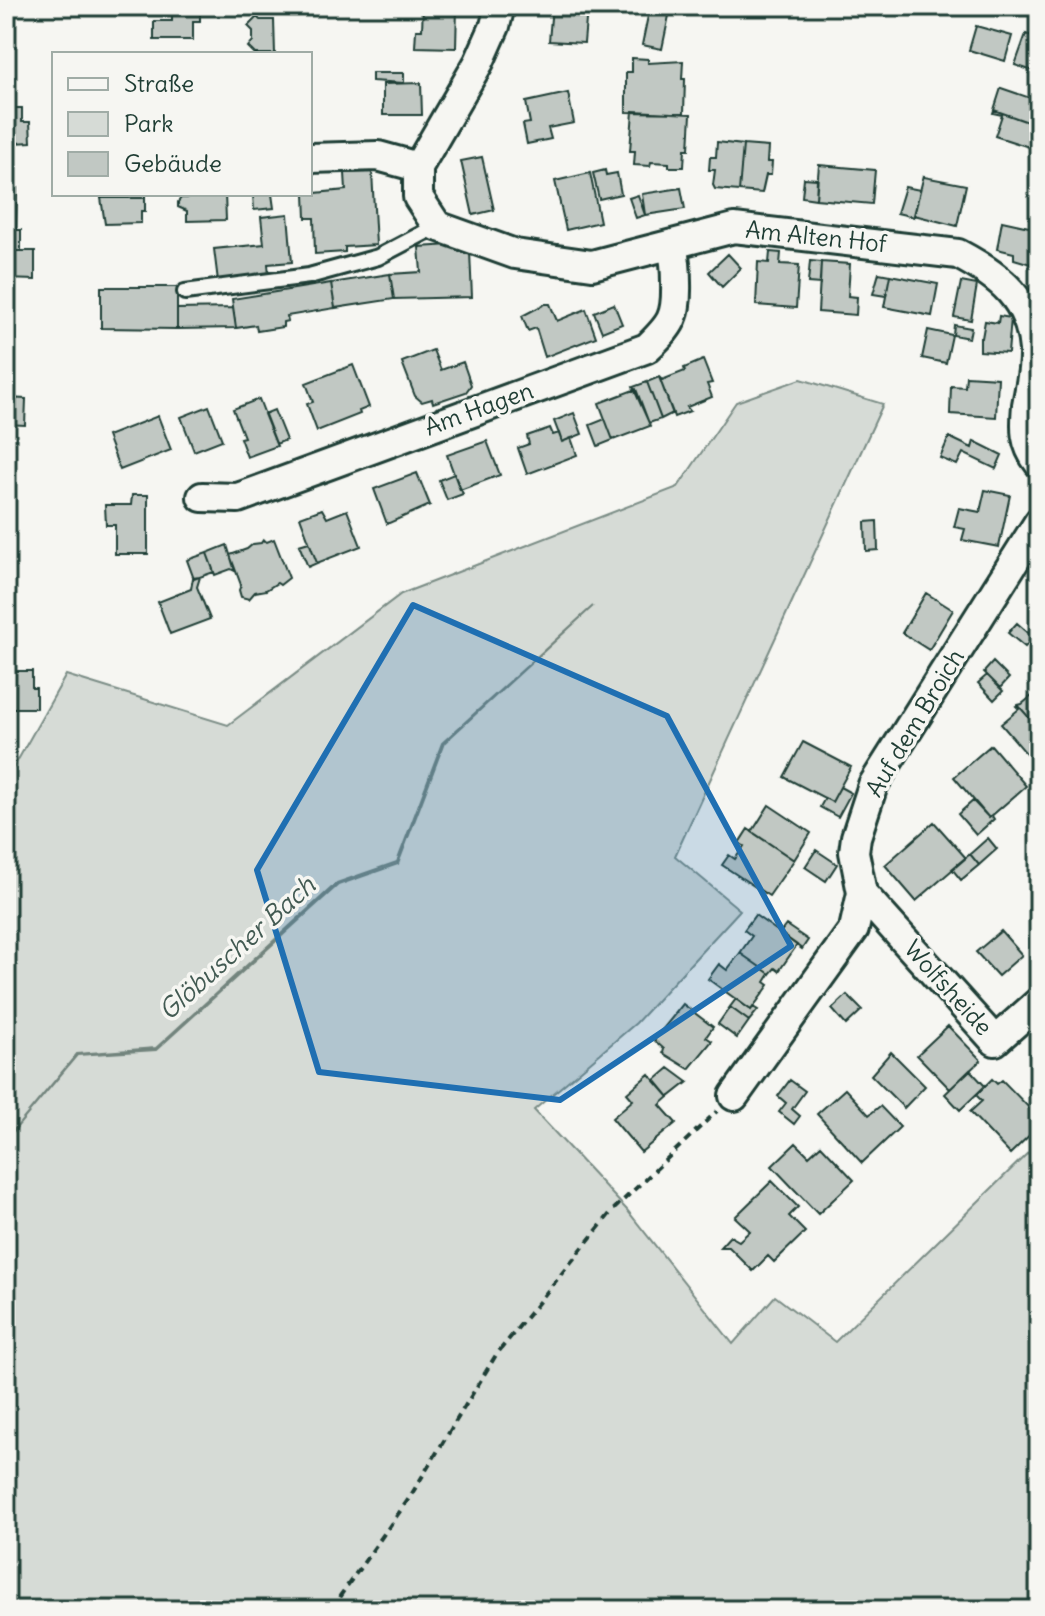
<svg xmlns="http://www.w3.org/2000/svg" width="1045" height="1616" viewBox="0 0 1045 1616" font-family="Delius,sans-serif">
<rect width="100%" height="100%" fill="#f6f6f2"/>
<filter id="ink" filterUnits="userSpaceOnUse"><feTurbulence type="fractalNoise" baseFrequency=".0125" numOctaves="2"/><feDisplacementMap in="SourceGraphic" scale="16" xChannelSelector="R" yChannelSelector="G"/><feConvolveMatrix kernelMatrix="1 2 1 2 8 2 1 2 1" color-interpolation-filters="sRGB"/></filter>
<g filter="url(#ink)">
<path fill="#d6dbd6" stroke="#7a8c85" stroke-width="2" d="M801 379 883 404 675 856 740 910 636 1023 534 1110 627 1210 733 1344 775 1296 835 1342 1039 1142V1610H6V781L66 675 228 725 401 594 678 487 736 402Z"/>
<path fill="#aab3ae" stroke="#72847d" stroke-width="2" d="M593 606 444 743 398 864 338 885 156 1050 77 1055 6 1140 77 1054 156 1048 337 883 397 862 442 743Z"/>
<path fill="#c1c8c3" stroke="#1f3d34" stroke-width="2" d="M172 6H200V21H193V40H154V21H172Z
M423 6H457L456 48 415 47 416 30H422Z
M552 6 587 8 584 43 549 41Z
M650 6H671L662 49 642 45Z
M257 17 260 20H274L275 54H255L248 47 253 41V31L248 26Z
M976 26 1012 36 1005 61 969 50Z
M1026 34 1039 38V73L1015 65Z
M632 58 648 59V63L683 61 682 79H685L684 113 626 112V72H632Z
M372 73H404V83L372 81Z
M421 83 422 115H383V84Z
M1001 88 1039 101 1031 123 994 110Z
M568 93 574 123 548 128 551 139 527 144 523 124 530 123 526 102Z
M6 108H22V122H30L31 142 15 143V138H7L6 147Z
M994 110 1039 126 1032 148 995 136 1002 115 993 113Z
M633 111 691 114 689 149H685L684 167H669V163L651 162 650 166 634 165 635 151H630Z
M717 142 743 145 739 191 715 189 713 185 715 170H709L710 157H716Z
M743 145 768 147 767 162H772L771 175H766L762 193 739 191Z
M482 157 494 210 473 215 461 161Z
M819 165 875 170 872 204 816 199Z
M605 170 606 175 617 173 621 194 599 199 593 173Z
M372 172 376 245 345 247V252L315 254 314 218H306L305 194 346 190 345 173Z
M590 173 600 222 566 230 555 181Z
M924 175V177L966 185 957 226 914 215Z
M804 178 817 179 816 199 802 197Z
M6 187H17L16 230H21V251H15V238H6Z
M905 187 920 190 914 217 897 213Z
M681 188 685 209 645 215 642 194Z
M101 194H145V198H101Z
M186 194H225L226 220 187 221V211L178 207V202L181 198H187Z
M253 194H272L274 208 254 210Z
M638 195 645 215 636 218 629 198Z
M101 198H145V211H141V223L105 224Z
M288 214 292 262 268 264 269 276 218 281 214 249 264 244 261 217Z
M1002 221 1038 229 1034 265 1014 259V253L997 249Z
M451 245 470 252 472 297 394 299 390 274 421 272 419 247Z
M6 251H35V280L6 279Z
M770 252 781 253 780 264 799 265 796 308 756 305 758 262 769 263Z
M728 254 741 268 722 287 709 272Z
M810 261 821 262 820 284 808 283Z
M821 262 850 264 848 296 857 297 856 315 818 312Z
M879 273 890 275 886 296 873 294Z
M390 274 394 299 335 308 331 283Z
M890 275 938 284 932 316 884 307Z
M961 282 977 285 971 320 954 317Z
M331 283 335 308 287 316 288 321 283 322V327L257 331 256 325 236 328 232 299Z
M101 287H177V329L101 328Z
M11 299 14 300 13 348H6V300Z
M545 304H550L557 321 586 309 596 337 545 357 536 328 528 331 522 316Z
M614 304 622 324 602 332 594 312Z
M233 308 236 328 177 329V309Z
M999 316 1011 318 1008 353 980 351V338H982L985 321 998 323Z
M954 325 971 328 969 338 953 335Z
M928 330 952 335 946 363 922 358Z
M433 350 441 370 463 362 471 385 466 392 433 403 432 399 422 402 415 396 402 362Z
M703 360 712 383 707 384 712 397 687 407 690 411 674 417 659 377 662 380 685 371 684 368Z
M353 365 369 407 359 411 360 414 317 431 307 404 313 402 306 383Z
M6 373H8L7 398 26 399 25 425 6 424Z
M966 376 998 378 996 417 950 414 951 386 965 387Z
M659 377 673 413 661 419 647 382Z
M647 382 661 419 649 423 633 387Z
M636 389 650 426 613 440 599 403Z
M259 399 277 446 247 457 240 438 244 437 233 409Z
M209 406 222 440 194 451 181 417Z
M274 410 286 440 276 444 264 414Z
M574 413 582 434 562 442 554 421Z
M158 416 171 450 120 470 107 436Z
M605 419 613 440 598 446 590 425Z
M550 428 553 435 559 433 562 442 571 438 577 455 527 474 518 448 529 444 527 436Z
M949 437 972 448 974 441 1002 455 996 469 963 453 957 465 940 458Z
M487 441 500 475 460 490 447 455Z
M417 473 430 505 387 524 374 489Z
M454 474 463 494 447 500 439 480Z
M985 490 1010 495 999 547 962 540 965 529 954 527 959 508 980 512Z
M132 495H148V554H115V525H106L105 505H131Z
M322 509 327 518 347 510 361 546 317 563 300 517Z
M877 521 878 550 866 551 865 522Z
M274 539 289 578 280 585 277 583 266 590 255 592 249 599 241 597 239 590 241 585 230 555 247 549 253 544 261 543 263 540 267 542Z
M309 542 317 563 308 567 299 545Z
M227 545 235 571 231 569 215 575 207 553Z
M207 553 214 572 194 579 187 560Z
M200 577 197 587 210 619 170 634 158 602 191 589 193 578Z
M926 593 953 610 929 650 902 633Z
M1017 623 1033 637 1025 647 1008 633Z
M993 662 1009 678 1000 688 984 672Z
M6 671H32V688H36V708H6Z
M987 675 1003 691 994 700 978 683Z
M1039 690V729L1018 705 1022 704Z
M1018 705 1039 729V764L1037 766 1001 724 1019 709 1016 706Z
M803 742 851 767 832 802 784 777Z
M991 745 1026 786 989 818 954 777Z
M840 787 851 793 838 817 820 807 825 798 832 802Z
M973 801 989 818 992 816 994 819 976 835 958 814Z
M769 805 811 833 794 860 752 832Z
M934 822 966 858 916 901 885 865Z
M748 829 794 860 769 896 722 865 729 855 735 859 744 846 739 843Z
M988 838 997 849 979 865 970 854Z
M816 850 837 864 826 881 805 867Z
M970 854 979 865 961 880 952 869Z
M755 915 797 945 779 971 775 968 770 974 740 953 752 936 744 930Z
M786 925 808 940 802 949 780 933Z
M1001 931 1022 955 998 976 976 952Z
M740 953 770 974 765 982 769 985 751 1010 708 979 719 964 727 970Z
M847 995 862 1010 846 1025 832 1009Z
M736 999 751 1010 753 1007 758 1010 749 1021 730 1007Z
M683 1004 713 1027 706 1037 712 1041 689 1069 663 1053 664 1049 654 1040Z
M730 1007 749 1021 737 1038 718 1024Z
M948 1026 981 1060 950 1089 917 1055Z
M891 1052 925 1086 904 1108 871 1075Z
M669 1068 688 1082 669 1097 655 1080Z
M970 1070 985 1086 960 1110 945 1094Z
M649 1074 669 1097 660 1105 676 1123 641 1152 612 1118 633 1100 627 1093Z
M992 1079 997 1084 1002 1080 1039 1118V1126L1010 1154 970 1112 982 1101 976 1095Z
M790 1080 805 1091 792 1109 800 1116 794 1124 779 1112 786 1103 778 1096Z
M845 1089 869 1115 880 1106 900 1127 862 1163 817 1114Z
M796 1143 809 1156 821 1145 854 1180 818 1214 772 1166Z
M772 1181 798 1207 789 1216 805 1232 774 1262 768 1256 753 1271 729 1247H720L730 1236 739 1241 750 1231 735 1217Z"/>
<g fill="none" stroke-linecap="round" stroke-linejoin="round">
<g stroke="#1f3d34" stroke-width="20">
<path id="lane" d="M185 292 309 276 378 257 437 226"/>
</g>
<g stroke="#1f3d34" stroke-width="34">
<path id="street" d="M500 6 495 26 479 62 418 167V197L437 226 515 254 592 265 734 228 958 254C1000 276 1030 299 1034 350 1035 368 1030 388 1027 405 1025 428 1024 444 1039 463
M310 158 378 156 418 167
M202 497 238 498 647 348C672 324 677 317 676 283 676 270 675 258 672 245
M862 893 995 1041 1039 1002
M734 1096 854 929 862 893 854 852 856 837 873 785 1039 522"/>
</g>
<path stroke="#1f3d34" stroke-width="4" stroke-dasharray="8 6" stroke-linecap="butt" d="M333 1610 340 1596 408 1500 496 1355 613 1210 717 1111"/>
<use href="#lane" stroke="#f6f6f2" stroke-width="14"/>
<use href="#street" stroke="#f6f6f2" stroke-width="28"/>
</g>
</g>
<path fill="#1f6fb2" fill-opacity="0.2" stroke="#1f6fb2" stroke-width="6" stroke-linejoin="round" d="M413 605 667 716 791 946 560 1100 319 1072 257 870Z"/>
<g text-anchor="middle" stroke-width="7" stroke-linejoin="round" paint-order="stroke">
<g font-size="24" fill="#1f3d34" stroke="#f6f6f2">
<text transform="translate(816 237) rotate(6)" y="8">Am Alten Hof</text>
<text transform="translate(479 409) rotate(-20)" y="8">Am Hagen</text>
<text transform="translate(915 723) rotate(-59)" y="8">Auf dem Broich</text>
<text transform="translate(948 988) rotate(48)" y="8">Wolfsheide</text>
</g>
<g font-size="26" font-style="italic" fill="#425a52" stroke="#f6f6f2">
<text transform="translate(237 948) rotate(-42)" y="9">Glöbuscher Bach</text>
</g>
</g>
<rect width="1045" height="1616" fill="none" stroke="#f6f6f2" stroke-width="32"/>
<rect x="16" y="16" width="1013" height="1584" fill="none" stroke="#1f3d34" stroke-width="3" filter="url(#ink)"/>
<rect x="52" y="52" width="260" height="144" fill="#f6f6f2" stroke="#a0aca6" stroke-width="2"/>
<rect x="68" y="78" width="40" height="12" fill="#f6f6f2" stroke="#a0aca6" stroke-width="2"/>
<text x="124" y="92" font-size="24" fill="#1f3d34">Straße</text>
<rect x="68" y="112" width="40" height="24" fill="#d6dbd6" stroke="#a0aca6" stroke-width="2"/>
<text x="124" y="132" font-size="24" fill="#1f3d34">Park</text>
<rect x="68" y="152" width="40" height="24" fill="#c1c8c3" stroke="#a0aca6" stroke-width="2"/>
<text x="124" y="172" font-size="24" fill="#1f3d34">Gebäude</text>
</svg>
